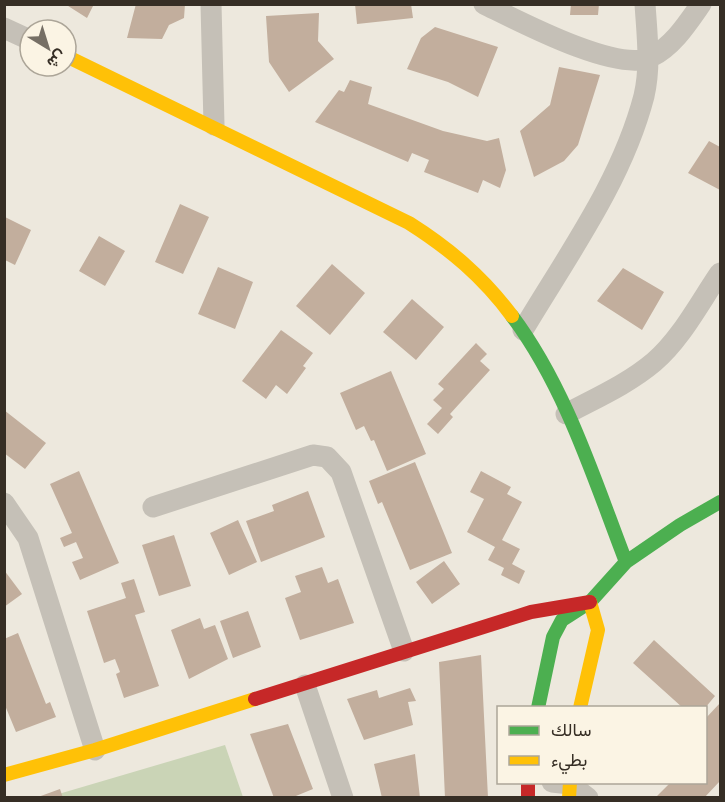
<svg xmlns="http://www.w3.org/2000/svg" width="725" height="802" viewBox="0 0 725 802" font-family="Signika,Vazirmatn,sans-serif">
<rect width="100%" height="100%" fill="#ede8dd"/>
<path fill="#cad4b6" d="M225 745 243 797 45 798Z"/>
<path fill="#c2ae9d" d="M65 4H94L87 18Z
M136 4H185L184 18 169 25 162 39 127 38Z
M355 4H411L413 18 357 24Z
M571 4H599L598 15H570Z
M319 13 318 41 334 59 289 92 269 62 266 16Z
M435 27 498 47 478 97 448 82 407 69 421 38Z
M559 67 600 75 578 145 564 161 534 177 520 131 550 105Z
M350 80 372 87 368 104 443 131 487 141 499 138 506 170 500 188 483 180 478 193 424 172 429 160 412 153 408 162 315 122 339 90 344 92Z
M709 141 720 147V190L688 173Z
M180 204 209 217 183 274 155 262Z
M5 217 31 230 15 265 5 260Z
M99 236 125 251 105 286 79 271Z
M332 264 365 293 330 335 296 306Z
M218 267 253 282 235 329 198 314Z
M623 268 664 292 642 330 597 301Z
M412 299 444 327 416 360 383 332Z
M281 330 313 353 303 366 306 368 287 394 276 385 266 399 242 381Z
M476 343 487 354 480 361 490 370 450 414 453 417 438 434 427 424 442 408 433 400 444 389 438 384Z
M391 371 426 454 387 471 374 440 371 441 364 426 356 430 340 393Z
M4 410 46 443 25 469 4 453Z
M415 462 452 553 410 570 382 502 378 504 369 481Z
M79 471 119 563 80 580 72 562 83 558 76 542 64 547 60 538 72 533 50 484Z
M481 471 511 487 507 494 522 502 502 540 520 549 512 564 525 571 519 584 501 575 504 568 488 560 495 547 467 532 484 499 470 492Z
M308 491 325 537 261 562 246 521 274 511 272 505Z
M238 520 257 562 229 575 210 533Z
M174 535 191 586 159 596 142 545Z
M444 561 460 584 432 604 416 582Z
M322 567 328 583 338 579 354 623 300 640 285 598 301 592 295 576Z
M4 570 22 594 4 607Z
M134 579 145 612 135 615 159 686 124 698 116 674 120 672 115 659 104 663 87 611 126 598 121 583Z
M248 611 261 647 233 658 220 621Z
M200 618 204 629 215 625 228 659 189 679 171 630Z
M18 633 46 704 50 702 56 717 16 732 4 703V639Z
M654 640 715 696 705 708H683L633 663Z
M481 655 488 798H445L439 662Z
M410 688 416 701 408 702 413 725 364 740 347 699 377 690 379 698Z
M720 703V781L704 798H655L670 783 706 782V718Z
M288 724 313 789 291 798H274L250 734Z
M415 754 420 798H382L374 764Z
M60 789 63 798H38V797Z"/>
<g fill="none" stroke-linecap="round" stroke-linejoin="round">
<path stroke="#c5c0b7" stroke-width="21" d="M211 4 214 125
M484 4C517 20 618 74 651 57 673 46 687 24 701 4
M4 28 30 40
M523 330C567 256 622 181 644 96 651 66 647 35 645 4
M566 414C596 398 628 384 654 362 681 339 700 302 720 273
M4 503 28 538 95 750
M153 507 313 455 327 457 341 472 404 651
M305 685 343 798
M552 782 570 784 588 798"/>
<path stroke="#4caf50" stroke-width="14" d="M512 316C566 388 594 479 626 562
M538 708 553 637 562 620 590 602 626 562 680 525 720 502"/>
<path stroke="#ffc107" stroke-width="14" d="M66 56 409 223C450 249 483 277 512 316
M580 708 598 630 590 602
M4 775 95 750 255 699
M569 798 570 782"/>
<path stroke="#c62828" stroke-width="14" d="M255 699 531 612 590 602
M528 782V798"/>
</g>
<rect width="725" height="802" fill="none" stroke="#362e25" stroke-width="12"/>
<rect x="497" y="706" width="210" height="78" fill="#fbf4e4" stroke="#aca598" stroke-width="1.5"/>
<rect x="509" y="726" width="30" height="9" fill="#4caf50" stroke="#aca598" stroke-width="1.5"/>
<text x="551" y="736" font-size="18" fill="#362e25">سالك</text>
<rect x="509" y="756" width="30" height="9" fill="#ffc107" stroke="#aca598" stroke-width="1.5"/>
<text x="551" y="766" font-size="18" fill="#362e25">بطيء</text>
<g transform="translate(48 48) rotate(142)"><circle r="28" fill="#fbf4e4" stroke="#aca598" stroke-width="1.5"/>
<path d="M0-4.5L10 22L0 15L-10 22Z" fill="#766f65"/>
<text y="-9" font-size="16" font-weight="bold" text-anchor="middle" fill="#362e25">ش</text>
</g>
</svg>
